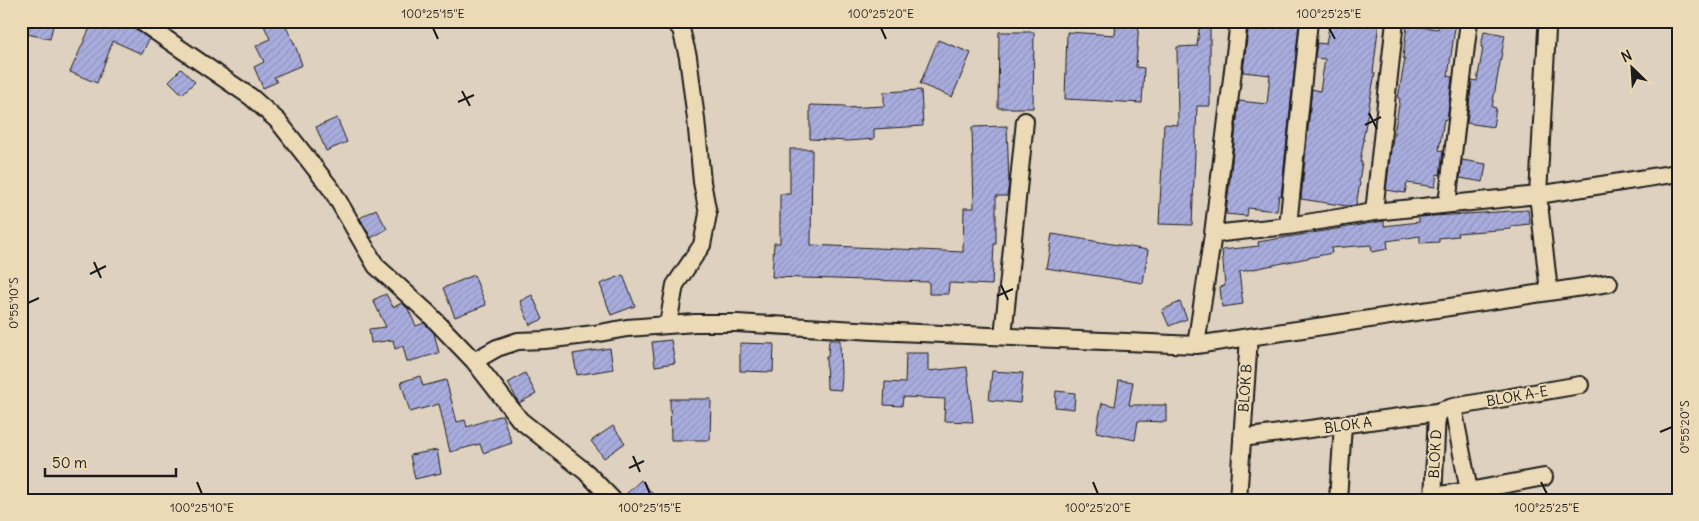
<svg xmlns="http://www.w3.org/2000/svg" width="1699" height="521" viewBox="0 0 1699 521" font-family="Delius,sans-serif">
<defs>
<pattern id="building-hatch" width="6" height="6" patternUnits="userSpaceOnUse" patternTransform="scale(1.25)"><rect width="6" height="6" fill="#a9adde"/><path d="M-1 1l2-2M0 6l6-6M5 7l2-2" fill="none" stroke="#9194be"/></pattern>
</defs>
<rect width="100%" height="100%" fill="#dfd1bf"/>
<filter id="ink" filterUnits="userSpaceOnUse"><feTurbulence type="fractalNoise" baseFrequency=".02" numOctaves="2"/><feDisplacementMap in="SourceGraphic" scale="10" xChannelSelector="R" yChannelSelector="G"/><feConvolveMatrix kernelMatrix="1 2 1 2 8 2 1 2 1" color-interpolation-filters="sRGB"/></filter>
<g filter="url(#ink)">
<path fill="url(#building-hatch)" stroke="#1c1c1c" d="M30 21H54L50 39 27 34Z
M93 21H121L132 26 149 39 142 54 113 41 97 83 70 72Z
M262 21H283L295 45 302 65 274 77 277 82 263 88 254 67 264 62 256 46 270 39Z
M1116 21H1139L1136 67 1144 68 1142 103 1065 99 1067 32 1115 35Z
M1200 21H1210V106H1197L1192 225 1159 224 1164 124 1178 125 1177 47 1197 46Z
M1249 21H1277L1299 24 1281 196 1279 195 1277 211 1248 208 1247 216 1226 214 1239 101 1267 104 1270 75 1243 72Z
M1330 21H1379L1373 73H1375L1363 139H1364L1360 162H1362L1359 182 1360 183 1356 205 1347 206 1301 199 1312 89 1320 91 1325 59 1315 58 1317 43 1326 44Z
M1439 21H1456L1448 76 1452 77 1447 120 1444 119 1439 150 1443 151 1440 175 1437 174 1435 187 1407 183 1405 193 1386 190 1391 150 1400 99 1398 98 1405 59 1403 58 1407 25 1438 29Z
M1484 31 1505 35 1492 107 1496 108 1493 127 1467 123 1472 80 1477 81 1483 48 1481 47Z
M999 32H1034L1033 108H998Z
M938 40 971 53 952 97 920 84Z
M181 69 195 82 182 94 169 81Z
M921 90 923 126 874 129V139L848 141 810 139V105L845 106V108L884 106V92Z
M337 118 347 142 326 151 316 127Z
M1007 126 1009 183 1007 196H996V244H994L992 285 949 283 948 294H929V282L772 277 774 243H780V194H790V149H812L811 245 963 252 964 208H974L972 127Z
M1462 160 1486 164 1483 182 1460 178Z
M376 209 387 229 371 238 360 218Z
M1528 210 1530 224 1511 226V229L1457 233 1458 236 1439 238V242L1420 243V236L1387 241 1388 249 1372 252 1371 245 1331 248 1332 253 1239 272 1243 304 1222 307 1220 287 1225 286 1222 250 1259 246 1258 242 1384 221V226L1419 222V217Z
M1052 234 1148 250 1143 283 1046 268Z
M474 275 486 305 455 317 443 288Z
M623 275 635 306 611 315 600 284Z
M386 294 393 307 402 303 408 309 416 326 424 323 434 333 439 353 407 362 403 346 395 349 393 340 371 343 369 329 386 327 373 300Z
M532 295 543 319 530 325 520 301Z
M1180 302 1187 319 1169 326 1162 310Z
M671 340 675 363 655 366 652 342Z
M829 340H840L841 376H842L841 390 827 389 826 357H828Z
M740 343 774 344 773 372 740 371Z
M610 348 613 369 577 375 573 354Z
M906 353H928V371L967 367 973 422 944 421 945 399 903 397 902 406 884 405 885 382 905 383Z
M992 371 1023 373 1020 403 989 400Z
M525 373 536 394 519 403 508 383Z
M420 376 423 386 446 380 457 422 465 420 467 427 502 415 512 443 483 453 480 444 450 452 439 404 410 412 401 382Z
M1119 380 1133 382 1129 405H1166V422L1138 421 1135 440 1096 432 1102 403 1115 406Z
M1056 391 1075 393 1074 409 1055 407Z
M670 399H711L710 440H671Z
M613 426 625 443 604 458 591 441Z
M437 450 441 473 415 479 410 455Z
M641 480 658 500H623V497Z"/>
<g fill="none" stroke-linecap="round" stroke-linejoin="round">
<g stroke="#1c1c1c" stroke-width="20">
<path id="minor" d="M140 21 251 97 278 121 332 190 376 266 428 313 474 361 520 420 586 472 613 500
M1547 30 1538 195 1549 291
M1447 204 1469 21
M1374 212 1395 21
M1288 226 1309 21
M1213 234 1288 226 1374 212 1538 195 1678 173
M668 324 675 285 702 245 708 214 702 182 696 119 688 57 681 29 673 21
M1003 336 1025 121
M1196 345 1609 283
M474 361 497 348 518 341 545 340 594 334 627 328 695 323H737L874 331 1196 345 1213 234 1239 21
M1453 407 1469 491
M1242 438 1437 412 1453 407 1580 385
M1433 496 1469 491 1544 477
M1238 500 1249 337
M1338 500 1343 425
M1433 500 1437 412"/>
</g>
<use href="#minor" stroke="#ecdab7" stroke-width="16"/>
</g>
</g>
<path fill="none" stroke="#1c1c1c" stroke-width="2" d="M433 28 438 39M881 28 886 39M1329 28 1335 39M462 91 470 106M458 102 474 95M1369 113 1377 129M1365 125 1381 117M94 262 101 278M90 274 106 266M1001 285 1008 300M997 296 1013 289M28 303 39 298M1660 432 1672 427M633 456 640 472M629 468 644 461M197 482 202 494M645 482 650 494M1093 482 1098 494M1541 482 1547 494"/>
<g text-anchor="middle" stroke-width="4" stroke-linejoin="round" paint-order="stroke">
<g font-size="14" fill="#1c1c1c" stroke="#ecdab7">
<text transform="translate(1245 388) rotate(-86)" y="5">BLOK B</text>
<text transform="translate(1517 396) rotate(-10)" y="5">BLOK A-E</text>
<text transform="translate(1348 425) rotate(-8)" y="5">BLOK A</text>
<text transform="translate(1435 454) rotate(-87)" y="5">BLOK D</text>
</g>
</g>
<rect width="1699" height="521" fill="none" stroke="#ecdab7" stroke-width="55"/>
<g transform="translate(1632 68) rotate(335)" stroke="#ecdab7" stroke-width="4" paint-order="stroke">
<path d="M0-4L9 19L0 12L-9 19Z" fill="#1c1c1c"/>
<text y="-8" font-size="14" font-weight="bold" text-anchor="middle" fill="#1c1c1c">N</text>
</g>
<path d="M45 468v8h131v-8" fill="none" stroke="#1c1c1c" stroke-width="2.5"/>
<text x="52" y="468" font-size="15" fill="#1c1c1c" stroke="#ecdab7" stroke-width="4" paint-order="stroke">50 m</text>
<rect x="28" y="28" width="1644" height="466" fill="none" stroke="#1c1c1c" stroke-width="2"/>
<g font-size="12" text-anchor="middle" fill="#1c1c1c">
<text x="433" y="18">100°25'15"E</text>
<text x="881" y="18">100°25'20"E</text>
<text x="1329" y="18">100°25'25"E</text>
<text transform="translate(14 303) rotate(-90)" y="4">0°55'10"S</text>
<text transform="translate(1685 427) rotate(-90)" y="4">0°55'20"S</text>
<text x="202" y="512">100°25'10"E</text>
<text x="650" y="512">100°25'15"E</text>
<text x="1098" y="512">100°25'20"E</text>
<text x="1547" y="512">100°25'25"E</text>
</g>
</svg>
